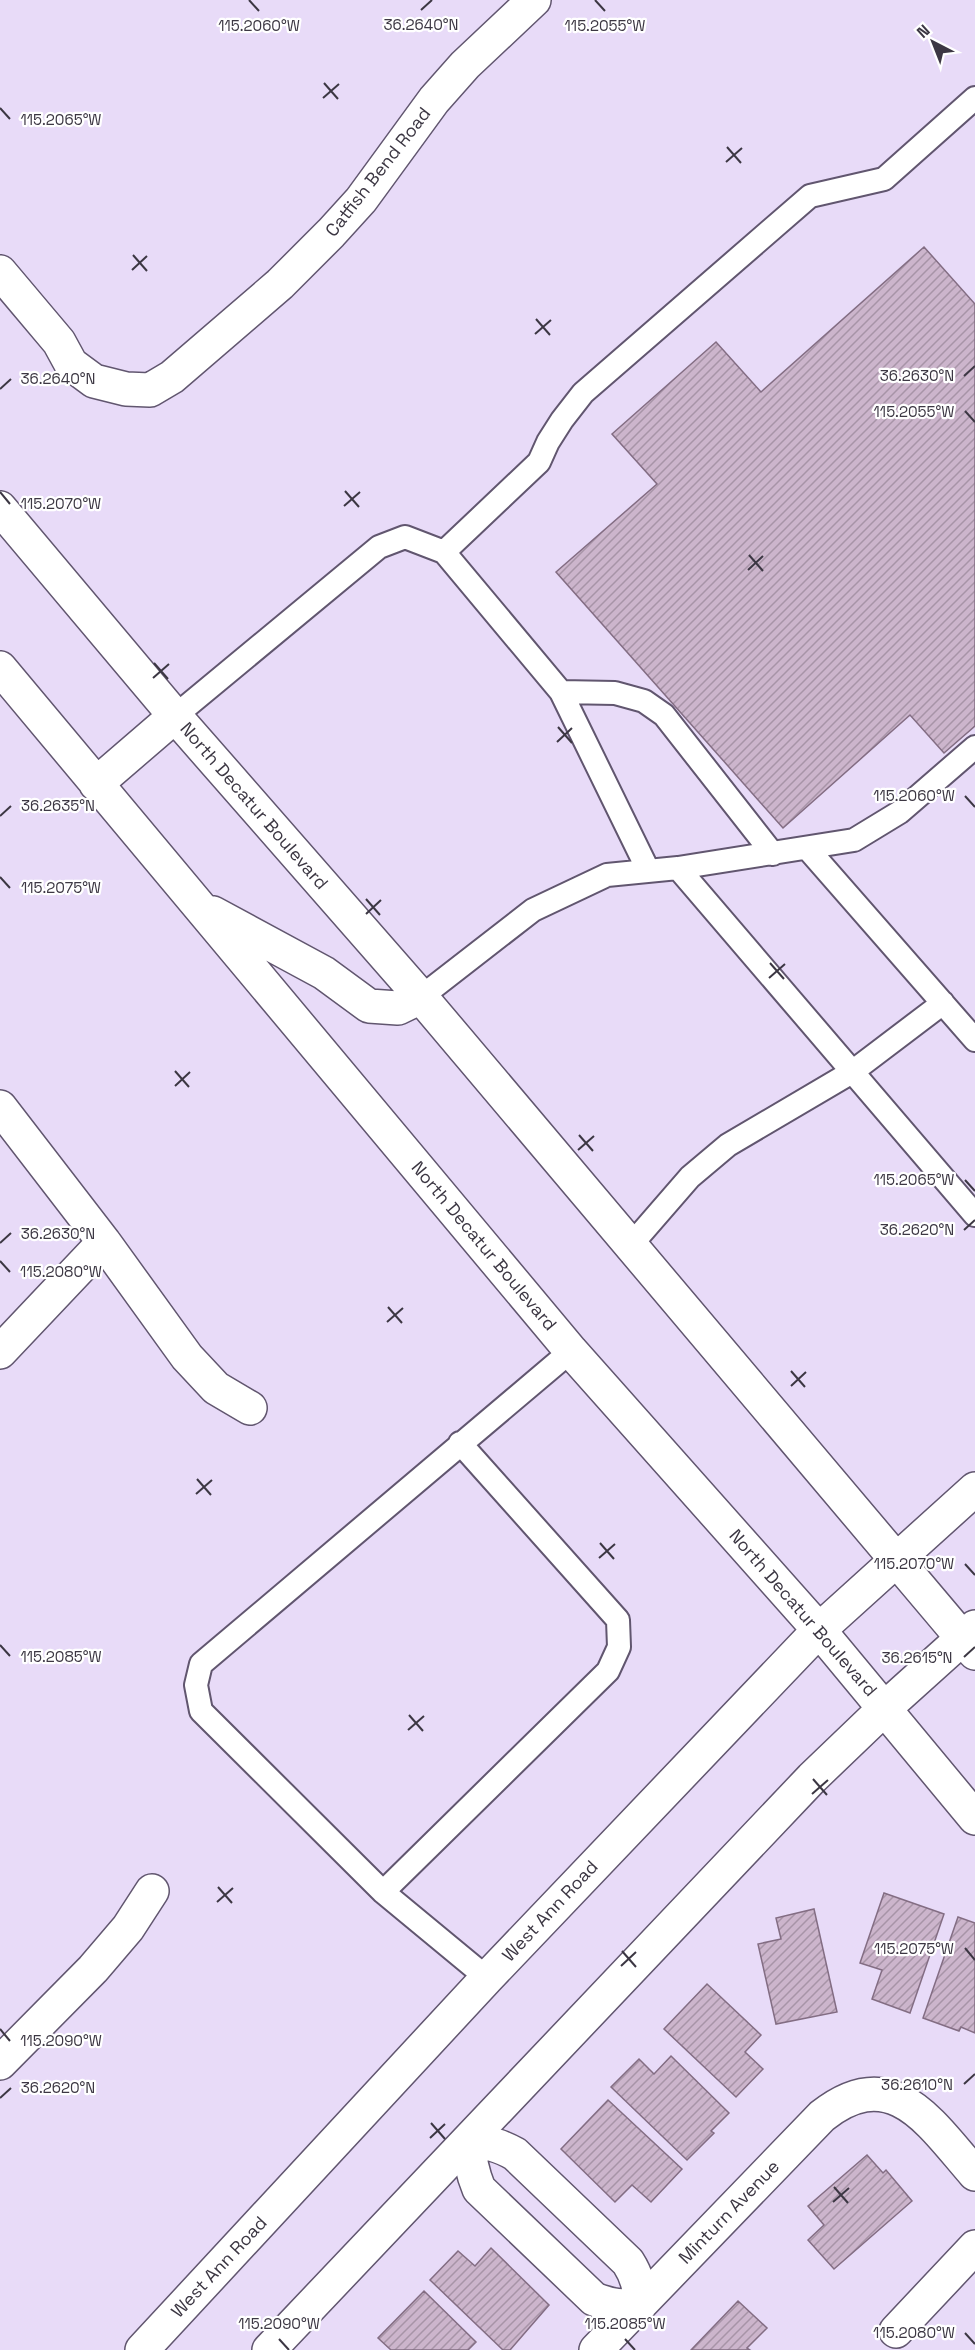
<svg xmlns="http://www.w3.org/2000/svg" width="975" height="2350" viewBox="0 0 975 2350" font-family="'Space Grotesk',sans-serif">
<defs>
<pattern id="building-hatch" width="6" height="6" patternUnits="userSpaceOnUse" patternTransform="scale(1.5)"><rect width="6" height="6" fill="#ccb5cc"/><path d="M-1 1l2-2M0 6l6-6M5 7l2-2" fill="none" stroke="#a794a7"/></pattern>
</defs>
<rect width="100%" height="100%" fill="#e8dbf8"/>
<path fill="url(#building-hatch)" stroke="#836d83" stroke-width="1.5" d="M924 247 975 304V726L944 753 910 715 783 828 556 572 657 484 612 434 716 342 761 392Z
M884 1893 944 1914 910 2013 872 1999 882 1970 860 1963Z
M814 1909 837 2012 776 2024 758 1944 781 1939 776 1918Z
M958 1917 975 1923V2033L961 2027 959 2031 923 2018Z
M707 1984 761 2035 745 2052 763 2069 736 2097 664 2029Z
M671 2056 729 2113 711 2131 714 2133 687 2160 611 2087 639 2059 654 2074Z
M608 2100 682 2169 651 2202 632 2185 615 2202 561 2149Z
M867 2155 883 2173 886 2170 912 2201 834 2269 808 2240 824 2225 808 2206Z
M491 2248 549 2305 510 2350H503L430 2280 458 2251 475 2266Z
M424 2291 476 2342 468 2350H391L378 2338Z
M738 2301 767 2328 747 2348 750 2350H691Z"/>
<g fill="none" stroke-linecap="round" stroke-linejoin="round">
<g stroke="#61566f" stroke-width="26">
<path id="lane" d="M444 552 561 692 648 870
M561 692 615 693 644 701 664 715 773 854
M175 716 379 547 405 537 444 552 539 462 548 442 562 420 583 393 810 196 884 179 975 98
M807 848 975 1040
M678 868 975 1215
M421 997 533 910 607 875 678 868 854 840 900 812 975 747
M631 1245 690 1177 728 1145 852 1072 943 1003
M383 1892 608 1671 619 1647 618 1620 460 1443
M487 1978 383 1892 201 1711 196 1685 201 1664 571 1351"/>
</g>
<g stroke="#61566f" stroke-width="36">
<path id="street" d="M0 272 59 342 71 364 94 381 126 389 150 390 172 377 280 284 331 233 361 200 434 100 465 65 534 0
M0 1107 104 1242 187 1357 216 1388 250 1408
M0 1352 104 1242
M0 2063 93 1969 128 1928 152 1891
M469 2141C487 2142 499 2145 515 2154L628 2262C637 2276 640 2288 640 2305 623 2307 611 2306 594 2299L479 2189C472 2172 469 2159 469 2141Z
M896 2331 975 2247
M596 2350 822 2116C893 2060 931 2124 975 2174"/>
</g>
<g stroke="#61566f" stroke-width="36">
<path id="primary" d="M0 508 175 716 421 997 975 1653
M0 668 571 1351 819 1630 975 1818
M96 784 175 716
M213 913 324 973 369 1006 398 1008 421 997
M142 2350 487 1978 819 1630 975 1489
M269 2350 812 1778 885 1708 975 1627"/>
</g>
<use href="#lane" stroke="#fff" stroke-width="22"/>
<use href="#street" stroke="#fff" stroke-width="33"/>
<use href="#primary" stroke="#fff" stroke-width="33"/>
</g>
<path fill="none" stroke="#3c3743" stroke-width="2" d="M249 0 259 11M595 0 605 11M421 10 432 0M324 83 338 99M323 98 339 84M0 108 10 119M727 147 741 163M726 162 742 148M133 255 147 271M132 270 147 256M536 319 550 335M535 334 551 320M964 376 975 366M0 389 11 379M965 411 975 422M345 491 359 507M0 492 10 504M344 506 360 492M749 555 763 571M748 570 763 556M154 663 168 679M153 678 169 664M558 727 572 743M557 742 572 728M965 796 975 807M0 816 11 806M0 877 10 888M366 899 380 915M366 914 381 900M770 963 784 979M769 978 785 964M175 1071 189 1087M175 1086 190 1072M579 1135 593 1151M578 1150 594 1136M965 1180 975 1191M964 1230 975 1220M0 1243 11 1233M0 1261 10 1272M388 1307 402 1323M387 1322 403 1308M791 1371 805 1387M791 1386 806 1372M197 1479 211 1495M196 1494 212 1480M600 1543 614 1559M599 1558 615 1544M965 1564 975 1575M0 1645 10 1656M964 1657 975 1647M409 1715 423 1731M408 1730 424 1716M813 1779 827 1795M812 1794 828 1780M218 1887 232 1903M217 1902 233 1888M965 1948 975 1960M622 1951 636 1967M621 1966 636 1952M0 2029 10 2041M964 2084 975 2074M0 2098 11 2088M431 2123 445 2139M430 2138 445 2124M834 2187 848 2203M833 2202 849 2188M965 2333 975 2344M279 2339 289 2350M625 2339 635 2350"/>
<g text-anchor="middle" stroke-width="4.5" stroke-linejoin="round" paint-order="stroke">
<g font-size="18" fill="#3c3743" stroke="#fff">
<text transform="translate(378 172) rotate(-52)" y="6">Catfish Bend Road</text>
<text transform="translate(254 806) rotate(49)" y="6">North Decatur Boulevard</text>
<text transform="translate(484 1246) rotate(50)" y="6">North Decatur Boulevard</text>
<text transform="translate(803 1613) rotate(49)" y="6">North Decatur Boulevard</text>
<text transform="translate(550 1911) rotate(-47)" y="6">West Ann Road</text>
<text transform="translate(729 2212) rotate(-46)" y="6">Minturn Avenue</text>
<text transform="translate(219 2267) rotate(-47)" y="6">West Ann Road</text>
</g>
</g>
<g font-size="15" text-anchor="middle" fill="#3c3743" stroke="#fff" stroke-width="4.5" stroke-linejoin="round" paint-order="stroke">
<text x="421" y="30">36.2640°N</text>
<text x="259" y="31">115.2060°W</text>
<text x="605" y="31">115.2055°W</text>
<text x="61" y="125">115.2065°W</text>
<text x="917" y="381">36.2630°N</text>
<text x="58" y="384">36.2640°N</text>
<text x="914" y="417">115.2055°W</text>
<text x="61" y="509">115.2070°W</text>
<text x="914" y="801">115.2060°W</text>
<text x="58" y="811">36.2635°N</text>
<text x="61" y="893">115.2075°W</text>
<text x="914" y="1185">115.2065°W</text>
<text x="917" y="1235">36.2620°N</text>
<text x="58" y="1239">36.2630°N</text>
<text x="61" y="1277">115.2080°W</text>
<text x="914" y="1569">115.2070°W</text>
<text x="61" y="1662">115.2085°W</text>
<text x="917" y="1663">36.2615°N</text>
<text x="914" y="1954">115.2075°W</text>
<text x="61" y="2046">115.2090°W</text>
<text x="917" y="2090">36.2610°N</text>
<text x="58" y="2093">36.2620°N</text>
<text x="279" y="2329">115.2090°W</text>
<text x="625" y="2329">115.2085°W</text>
<text x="914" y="2338">115.2080°W</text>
</g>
<g transform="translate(933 42) rotate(318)" stroke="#ffffff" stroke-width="4.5" paint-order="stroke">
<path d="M0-4.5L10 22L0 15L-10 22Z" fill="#3c3743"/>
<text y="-9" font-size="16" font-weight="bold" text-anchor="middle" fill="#3c3743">N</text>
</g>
</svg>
